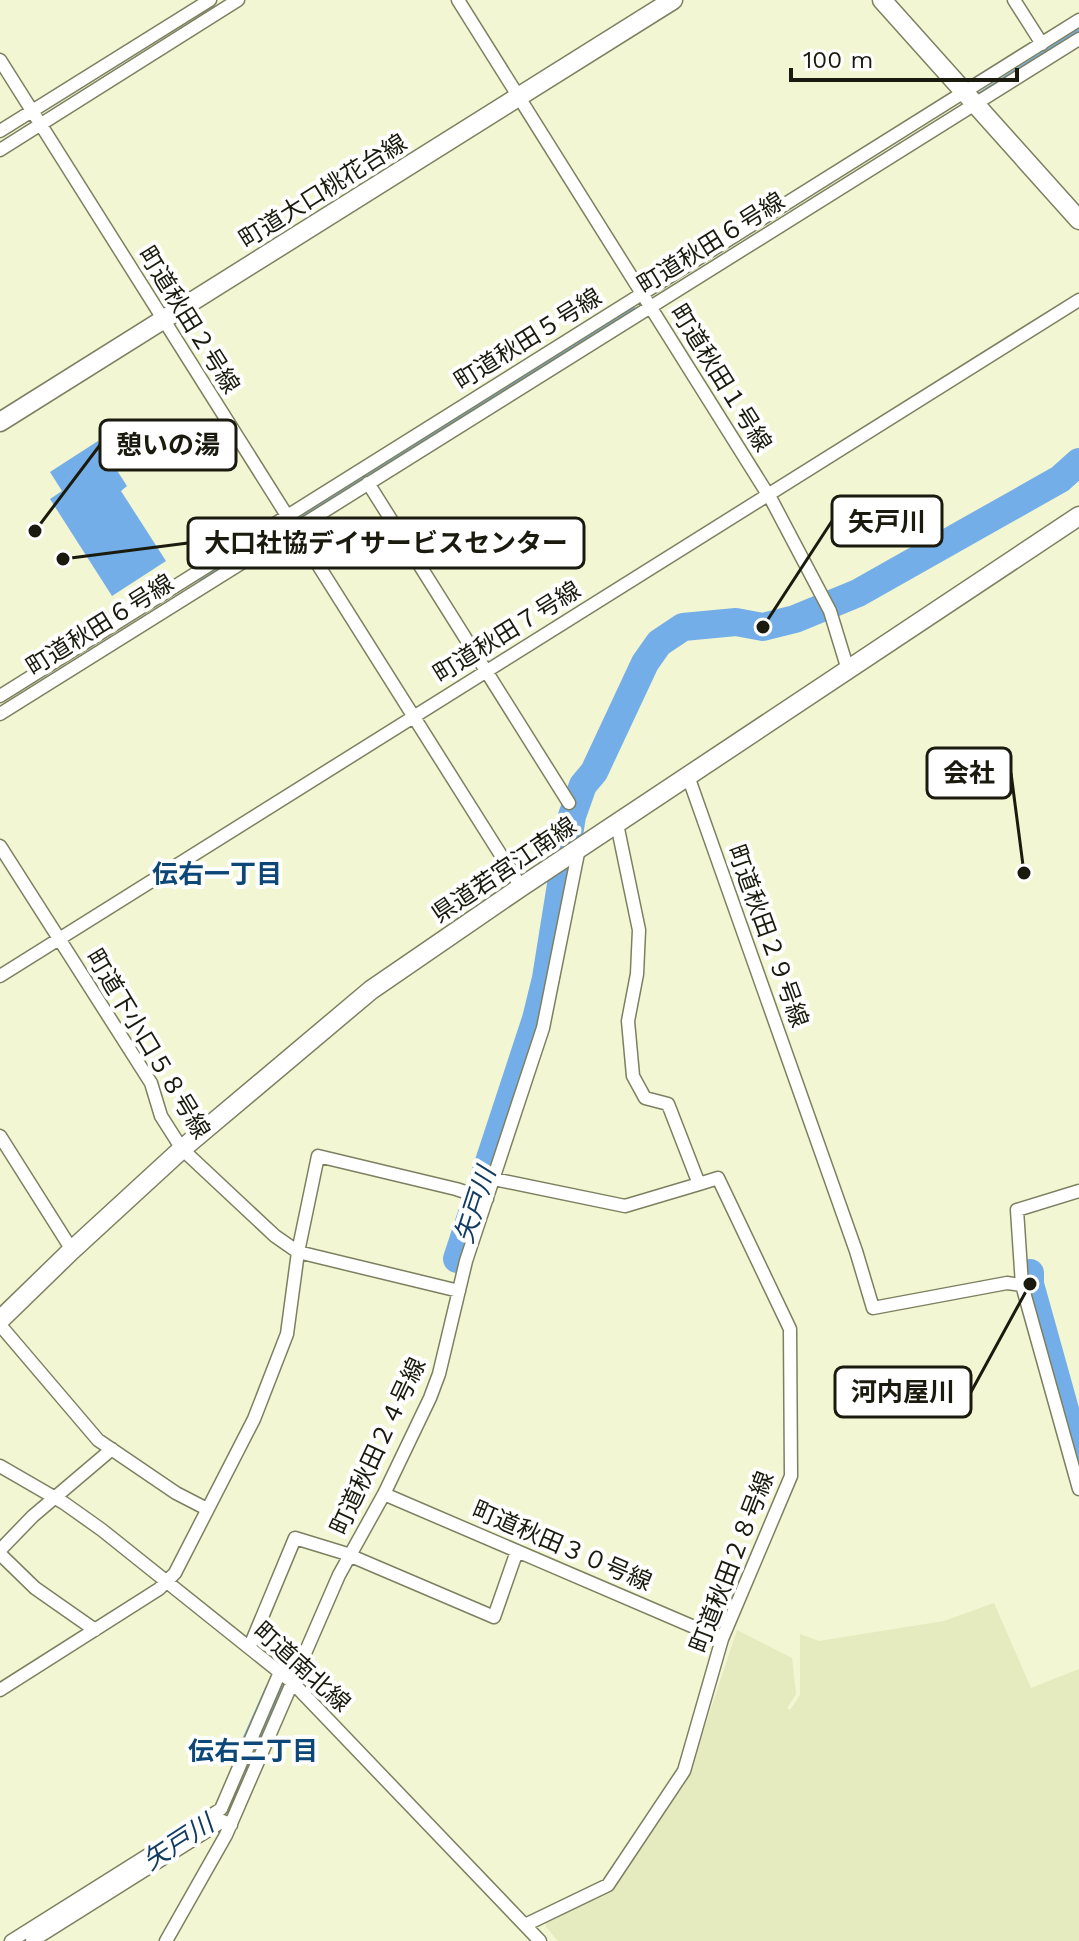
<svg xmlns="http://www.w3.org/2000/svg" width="1079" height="1941" viewBox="0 0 1079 1941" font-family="'Work Sans','Noto Sans JP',sans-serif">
<rect width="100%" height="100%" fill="#f2f6d2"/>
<path fill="#e6eabf" d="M994 1603 1031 1688 1079 1669V1941H558L546 1927V1922L615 1888 690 1772 737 1630 792 1658 796 1694 787 1708 790 1710 800 1695V1634L819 1641 944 1621Z"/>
<path fill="#74aee8" d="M98 441 127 486 121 491 166 561 112 596 50 499 62 491 50 472Z"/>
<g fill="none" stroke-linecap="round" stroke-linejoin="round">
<path stroke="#74aee8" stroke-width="5" d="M979 95 1079 31
M202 581 634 310"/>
<path stroke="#74aee8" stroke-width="28" d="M457 1259 536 1019 546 978 572 816 583 785 594 772 645 663 659 643 683 627 736 622 763 627 795 619 858 593 1060 479 1079 462
M1030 1273V1284L1079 1460
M249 1758 278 1693"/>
<g stroke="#7d8060" stroke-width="15">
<path id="street" d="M458 0 772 501 830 611 848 670
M1014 0 1042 44
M0 60 521 887
M0 131 210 0
M0 150 238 0
M368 483 569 803
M0 696 1079 20
M0 714 1079 39
M688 776 856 1251 873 1308 1007 1283 1022 1285 1079 1489
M0 846 151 1083 161 1116 182 1149 275 1236 298 1252 287 1334 254 1419 175 1573 159 1589 0 1690
M0 976 1079 300
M0 1136 72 1250
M494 1179 625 1206 699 1184
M1022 1285 1017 1210 1079 1191
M459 1291 298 1252 318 1156 456 1189 487 1199
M0 1325 98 1440 176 1493 207 1509
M0 1466 64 1503 102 1530 292 1682 540 1941
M384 1494 722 1639
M0 1550 33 1516 112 1449
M0 1554 35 1588 95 1630
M250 1646 295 1538 344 1553 494 1617 517 1551
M525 1925 608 1885 684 1771 722 1639 791 1476 790 1329 718 1178 699 1184 668 1104 645 1098 633 1076 628 1021 637 974 639 930 617 824
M11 1941 221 1809 280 1672
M32 1941 223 1821 231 1825
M166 1941 226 1835 339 1575 384 1494 430 1398 439 1374 466 1261 543 1028 579 848"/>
</g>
<g stroke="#7d8060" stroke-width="21">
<path id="secondary" d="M882 0 1079 220
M0 422 673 0
M0 1320 72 1250 182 1149 371 990 521 887 1079 516"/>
</g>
<use href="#street" stroke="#fff" stroke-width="12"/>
<use href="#secondary" stroke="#fff" stroke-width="18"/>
</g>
<g text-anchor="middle" stroke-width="8" stroke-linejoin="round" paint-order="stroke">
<g font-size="24" fill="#1a1b0e" stroke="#fff">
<text transform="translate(323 191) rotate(-32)" y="8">町道大口桃花台線</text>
<text transform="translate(711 243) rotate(-32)" y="8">町道秋田６号線</text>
<text transform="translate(189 320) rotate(58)" y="8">町道秋田２号線</text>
<text transform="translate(528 339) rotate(-32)" y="8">町道秋田５号線</text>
<text transform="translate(721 378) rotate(58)" y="8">町道秋田１号線</text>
<text transform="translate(100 625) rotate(-32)" y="8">町道秋田６号線</text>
<text transform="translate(507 632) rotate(-32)" y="8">町道秋田７号線</text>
<text transform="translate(504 870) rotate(-34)" y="8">県道若宮江南線</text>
<text transform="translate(768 936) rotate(70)" y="8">町道秋田２９号線</text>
<text transform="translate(148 1044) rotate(59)" y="8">町道下小口５８号線</text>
<text transform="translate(378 1446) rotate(-65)" y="8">町道秋田２４号線</text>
<text transform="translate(562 1546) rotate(23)" y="8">町道秋田３０号線</text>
<text transform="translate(732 1562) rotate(-69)" y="8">町道秋田２８号線</text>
<text transform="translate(302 1667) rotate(42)" y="8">町道南北線</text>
</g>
<g font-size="26" font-weight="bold" fill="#0d4778" stroke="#fff">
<text x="217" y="883">伝右一丁目</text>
<text x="253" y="1760">伝右二丁目</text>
</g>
<g font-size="26" font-style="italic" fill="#113b61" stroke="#fff">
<text transform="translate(475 1205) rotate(-72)" y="9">矢戸川</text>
<text transform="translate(178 1842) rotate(-33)" y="9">矢戸川</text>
</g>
</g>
<path fill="none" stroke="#1a1b0e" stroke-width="3" d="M35 531L100 445M763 627L832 521M63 559L188 543M1024 873L1011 773M1030 1284L971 1392"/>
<g fill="#1a1b0e" stroke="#fff" stroke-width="3">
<circle cx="35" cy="531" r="8"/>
<circle cx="763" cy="627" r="8"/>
<circle cx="63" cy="559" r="8"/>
<circle cx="1024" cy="873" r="8"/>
<circle cx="1030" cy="1284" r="8"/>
</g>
<g fill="#fff" stroke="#1a1b0e" stroke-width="3">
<rect x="100" y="420" width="136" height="50" rx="8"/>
<rect x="832" y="496" width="110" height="50" rx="8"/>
<rect x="188" y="518" width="396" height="50" rx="8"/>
<rect x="927" y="748" width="84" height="50" rx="8"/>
<rect x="835" y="1367" width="136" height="50" rx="8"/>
</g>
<g font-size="26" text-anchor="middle" font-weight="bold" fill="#1a1b0e">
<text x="168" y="454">憩いの湯</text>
<text x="887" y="531">矢戸川</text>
<text x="386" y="552">大口社協デイサービスセンター</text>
<text x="969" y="782">会社</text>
<text x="903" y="1401">河内屋川</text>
</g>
<path d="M791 68v12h226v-12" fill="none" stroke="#1a1b0e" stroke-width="4"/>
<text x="803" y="68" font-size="24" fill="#1a1b0e" stroke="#ffffff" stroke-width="6" paint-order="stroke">100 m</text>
</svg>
